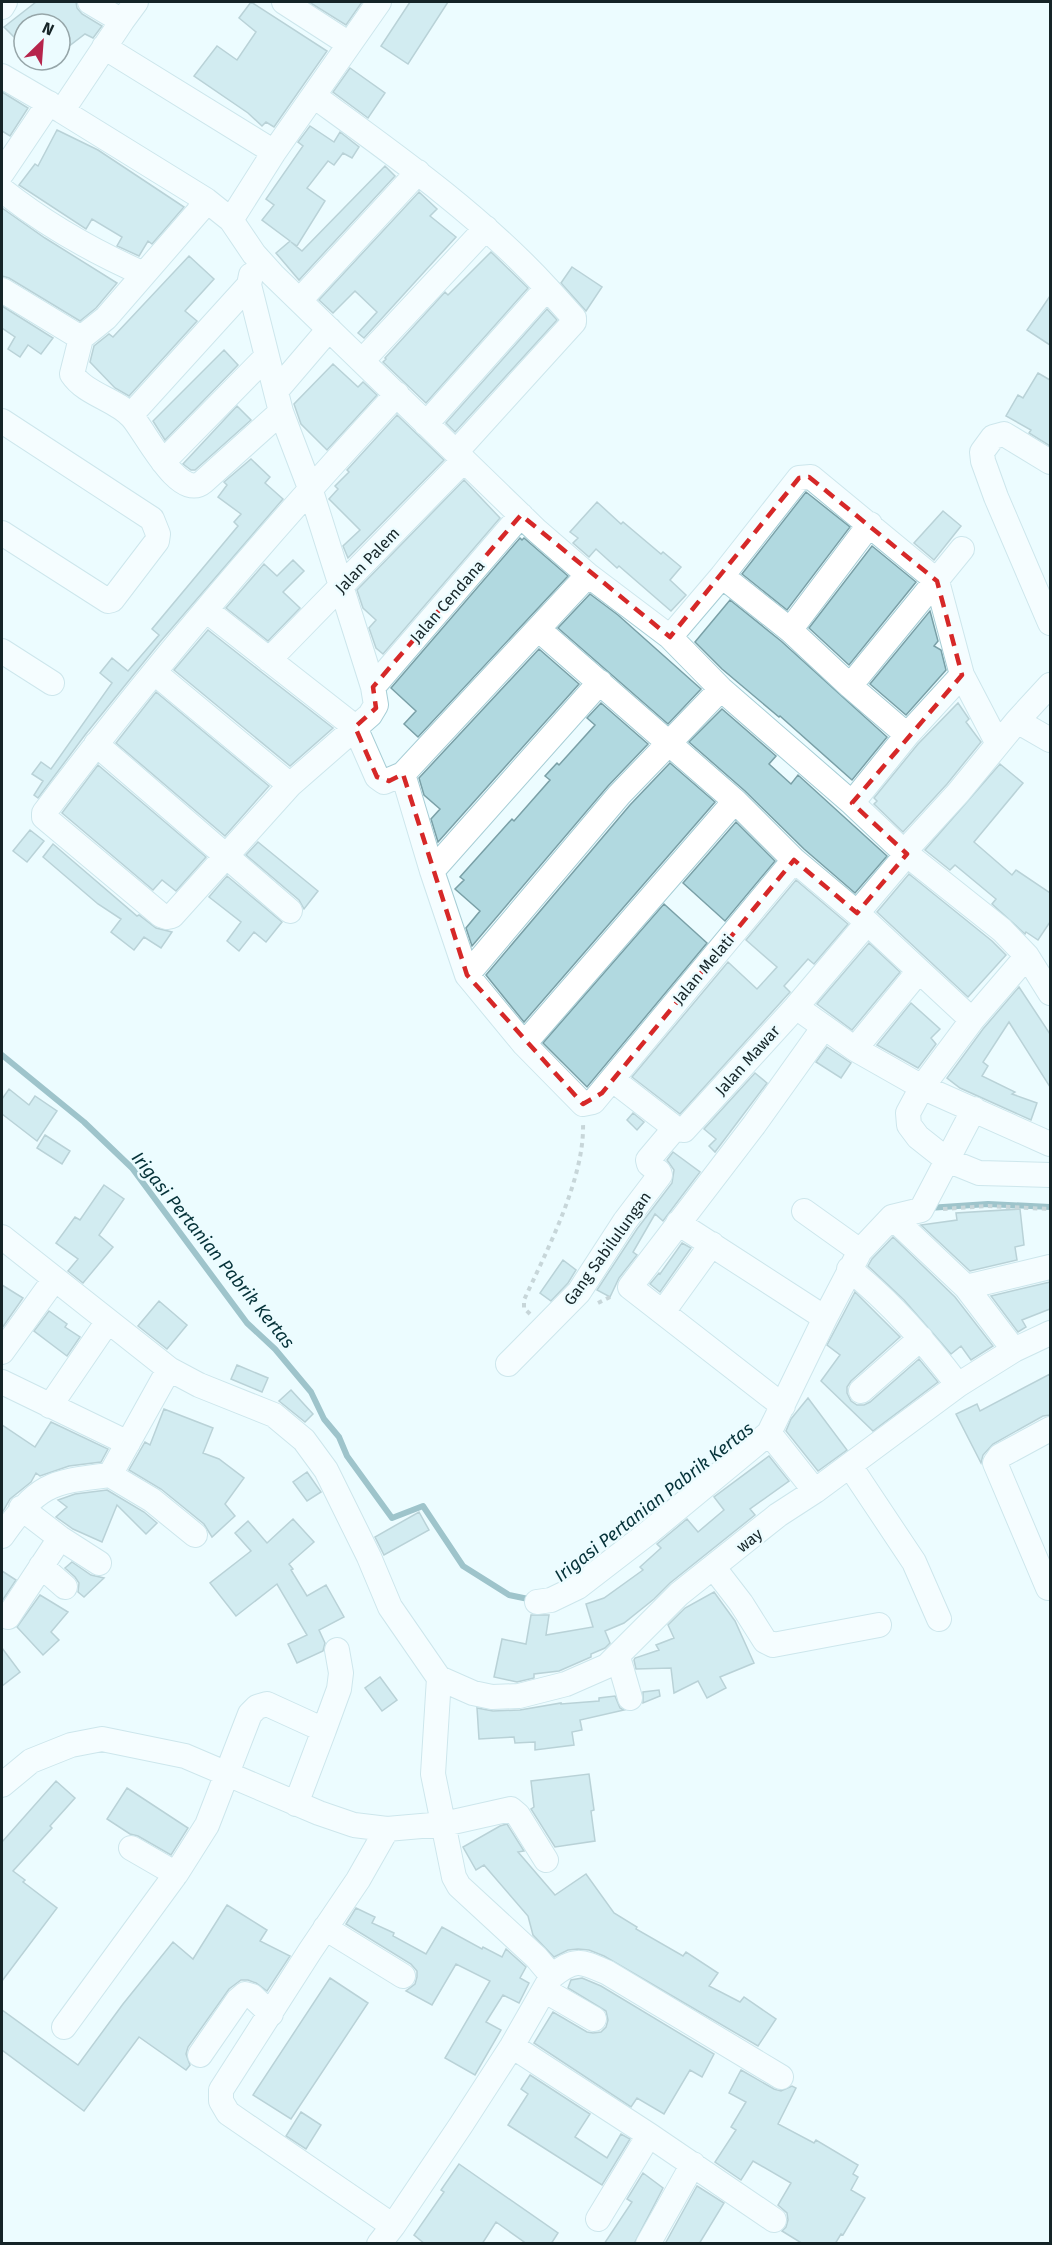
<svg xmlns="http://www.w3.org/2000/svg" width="1052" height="2245" viewBox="0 0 1052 2245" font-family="'Fira Sans',sans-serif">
<rect width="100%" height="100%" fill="#ecfcff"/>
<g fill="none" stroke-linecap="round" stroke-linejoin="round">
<path stroke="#3e808c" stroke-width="6" d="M2 1055 84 1122 132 1168 247 1323 275 1349 311 1392 324 1419 339 1437 347 1456 392 1518 423 1506 463 1566 509 1595 533 1600
M928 1208 988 1204 1050 1207"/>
</g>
<path fill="#b1d9e0" stroke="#7aa0a7" stroke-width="1.5" d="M36 2H76L77 8 82 14 102 26 93 38 85 34 60 53V24H24V47L4 27Z
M251 2 327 51 274 127 266 122 262 126 248 113 194 76 217 46 237 60 256 32 239 18Z
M309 2H362L346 25Z
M410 2H448L408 64 381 46Z
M350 68 385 93 368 118 333 92Z
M2 92 28 108 10 136 2 131Z
M310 126 334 142 340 132 359 147 352 158 343 153 334 165 328 161 307 188 325 201 297 246 291 242 302 251 385 166 395 176 299 280 276 253 290 241 262 220 274 205 266 199 303 146 298 142Z
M57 130 98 150 184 207 152 244 148 241 139 256 117 246 122 237 92 219 86 229 19 185 35 164 38 166Z
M419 192 437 209 430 216 456 237 364 338 358 333 377 312 355 291 333 313 319 300Z
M2 208 45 238 117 283 96 308 80 321 9 278 2 276Z
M491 252 528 288 426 403 383 362 386 359 385 358 445 292 448 295Z
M189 256 214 279 185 311 197 321 129 396 115 388 90 362 94 346 109 334 113 337Z
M572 267 602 287 586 311 561 283Z
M1050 296V345L1027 330Z
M2 306 53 338 41 354 28 345 20 357 8 349 15 337 2 328Z
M547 309 557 320 455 432 446 423Z
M224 350 238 365 165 440 153 421Z
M333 364 358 387 363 382 377 395 327 450 301 424 294 404Z
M1038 373 1050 380V446L1029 433 1031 430 1006 416 1018 395 1023 398Z
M237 406 251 420 195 470H191L183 464Z
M397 415 444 460 348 558 343 546 360 530 329 499 338 489 335 486 349 472 347 470Z
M251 459 270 477 265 483 283 499 160 642 85 735 38 798 34 795 43 781 32 774 41 762 51 769 112 683 100 673 112 658 128 671 159 635 152 629 238 526 234 522 241 514 218 497 227 485 224 482Z
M464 480 500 518 383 654 376 648 369 628 376 620 363 608 357 590Z
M806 492 850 527 787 610 742 574Z
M597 502 621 524 623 522 661 554 663 552 681 567 670 580 686 595 671 611 619 566 617 568 596 549 589 557 573 543 578 538 570 532Z
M943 511 961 526 934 560 914 543Z
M520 538 522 540 524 538 568 576 418 737 404 724 416 711 391 688Z
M872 546 916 582 849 665 809 628Z
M293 560 304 571 283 592 300 608 268 641 226 608 264 564 277 576Z
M590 594 618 615 701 689 668 724 558 628Z
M730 600 781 641 887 737 852 780 780 716 779 717 722 669 695 642Z
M930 611 938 641 934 646 941 650 946 670 906 715 870 684Z
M208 630 260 671 333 728 290 766 174 670Z
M539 649 579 684 438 842 431 819 440 809 424 795 419 778Z
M156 692 269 786 225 836 116 743Z
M601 703 648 744 608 786 472 946 466 928 480 911 455 889 464 880 460 877 512 819 514 821 550 780 545 776 557 763 559 765 595 725 587 718Z
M958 703 969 719 966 722 981 742 947 784 903 832 874 804 877 801 874 798 918 744Z
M722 709 776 756 769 764 791 784 798 775 887 856 855 893 804 849 745 791 689 742Z
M670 763 715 802 524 1022 486 975 630 805Z
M1000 764 1023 783 974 842 1012 875 1016 870 1050 893V922L1038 940 1026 932 1025 934 992 904 996 899 955 865 950 870 925 850Z
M98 765 206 857 176 891 162 880 153 890 62 813Z
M736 822 775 861 725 921 683 883Z
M30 830 44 841 27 862 13 851Z
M258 842 318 891 304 909 299 900 246 855Z
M53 844 137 916 139 915 156 928 172 932 161 948 144 937 134 950 111 932 121 919 98 904 43 857Z
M909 874 992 941 1006 955 968 997 877 912Z
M227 876 282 922 266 942 254 932 239 951 227 941 241 922 209 897Z
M796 880 848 924 814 964 808 959 784 986 790 992 680 1114 632 1077 728 962 757 989 777 967 746 940Z
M664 904 707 943 587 1087 543 1043Z
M869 943 900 972 852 1030 817 1004Z
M1019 987 1050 1034V1087L1009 1022 983 1062 988 1066 982 1076 1015 1092 1012 1094 1037 1103 1031 1120 960 1088 947 1078 983 1029Z
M911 1003 940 1029 931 1038 936 1044 918 1068 877 1045Z
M827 1047 851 1063 841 1078 816 1062Z
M755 1073 767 1083 715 1152 709 1146 716 1139 704 1129Z
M9 1089 29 1105 35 1096 57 1111 37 1141 2 1114V1099Z
M633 1113 644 1122 637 1130 627 1120Z
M45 1135 70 1151 62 1164 37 1148Z
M673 1152 700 1172 663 1221 655 1214 633 1252 637 1255 619 1278 610 1297 597 1290 637 1229 672 1183 674 1170 667 1160Z
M104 1185 124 1199 99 1235 113 1247 83 1283 68 1271 78 1259 56 1243 75 1217 80 1220Z
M1020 1209 1024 1245 1015 1247 1017 1260 970 1271 921 1225 957 1220 956 1213Z
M893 1237 955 1297 993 1346 971 1360 961 1346 951 1354 904 1300 868 1266 872 1259Z
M682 1243 691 1248 660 1292 650 1284 659 1273 660 1274Z
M563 1260 576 1270 568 1283 551 1301 540 1293Z
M1050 1282V1309L1022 1320 1026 1327 1018 1332 991 1296Z
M2 1285 23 1298 2 1328Z
M855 1292 900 1337 851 1381 847 1387V1393L851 1401 857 1405H864L870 1402 919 1359 938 1382 873 1431 821 1381 840 1355 827 1345Z
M159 1301 187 1325 167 1349 138 1326Z
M49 1311 67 1324 65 1327 80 1337 67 1356 34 1331Z
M237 1365 268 1378 262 1392 231 1379Z
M1050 1374V1415L1043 1416 993 1444 983 1455 981 1463 956 1414 977 1404 980 1411Z
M291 1390 313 1414 305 1422 279 1401Z
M808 1398 847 1450 818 1471 786 1431 791 1419Z
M164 1409 213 1428 203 1453 219 1459 244 1478 225 1504 235 1516 212 1537 204 1524 161 1489 129 1470 145 1442 150 1445Z
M51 1422 108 1449 101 1462 69 1466 40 1476 36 1473 31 1482 10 1499 2 1513V1425L35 1447Z
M769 1456 789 1481 750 1509 755 1515 670 1583 654 1599 624 1623 605 1631 610 1643 605 1648 591 1654V1657L559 1671 534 1674V1678L517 1682 494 1677 502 1639 526 1644 531 1615H549L546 1635 593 1627 586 1604 604 1598 643 1570 640 1567 661 1548 657 1544 687 1519 698 1532 724 1510 714 1497Z
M307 1472 321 1492 307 1501 293 1482Z
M107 1490 144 1512 157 1523 146 1534 117 1505 102 1542 73 1529 56 1517 67 1507 58 1500 75 1494Z
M419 1512 429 1530 384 1555 375 1537Z
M293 1519 314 1542 289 1564 293 1569 291 1570 307 1596 326 1585 344 1617 319 1630 325 1643 323 1651 297 1663 288 1644 307 1635 277 1584 236 1616 210 1583 251 1551 235 1533 248 1521 267 1543Z
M72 1562 91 1575 104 1578 84 1597 78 1592 79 1583 75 1577 65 1568Z
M2 1571 16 1580 2 1601Z
M714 1592 735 1621 754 1663 720 1677 726 1688 707 1698 698 1681 674 1693 671 1668 636 1669 634 1660 635 1658 659 1650 656 1645 674 1638 668 1625 685 1608Z
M40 1595 68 1612 51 1632 59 1640 43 1655 17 1627Z
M2 1648 20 1672 2 1686Z
M380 1677 397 1700 382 1711 365 1688Z
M659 1690 660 1696 643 1703V1692Z
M615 1696 620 1708 624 1710 580 1720 582 1730 572 1732 574 1745 535 1750V1742L515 1743 514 1737 479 1739 477 1708 493 1711 520 1710 561 1703V1704L599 1701V1698Z
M589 1774 594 1810 591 1811 595 1841 555 1847 531 1809 534 1807 531 1781Z
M56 1781 75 1798 50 1826 52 1828 13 1871 25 1880 23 1882 57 1908 2 1981V1842Z
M127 1788 188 1828 171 1855 138 1836 130 1834 107 1819Z
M507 1824 524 1851 518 1852 555 1895 586 1874 614 1913 637 1927 636 1929 683 1956 686 1952 718 1973 709 1986 740 2002 744 1997 776 2019 758 2046 604 1956 589 1950 578 1949 568 1950 554 1957 533 1935 528 1916 484 1865 476 1870 463 1847 500 1826Z
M227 1905 267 1930 260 1941 290 1956 267 1991 256 1983 248 1980H241L229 1989 188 2047 186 2054 190 2065 186 2070 139 2037 84 2111 2 2050V2010L78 2065 123 2004 173 1942 193 1959Z
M356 1908 375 1917 372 1923 394 1933 393 1936 426 1954 442 1927 482 1949 483 1947 502 1957 506 1949 526 1967 520 1978 529 1983 519 2003 503 1995 486 2022 501 2030 475 2075 445 2058 490 1981 456 1964 432 2005 406 1991 415 1984 417 1977V1971L411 1964 346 1924Z
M330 1978 368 2003 291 2119 253 2095Z
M582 1978 601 1986 714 2054 702 2077 690 2070 664 2114 637 2098 631 2107 534 2043 553 2012 587 2032 593 2033 601 2032 606 2027 608 2020 606 2011 568 1988 571 1980Z
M741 2070 774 2089 781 2091 792 2086 796 2088 778 2124 814 2143 816 2140 858 2165 853 2174 858 2177 851 2190 865 2198 843 2235 841 2234 835 2244H803L782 2231 786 2227 788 2220 787 2213 778 2205 791 2183 753 2161 741 2180 715 2162 736 2130 731 2127 746 2102 729 2093Z
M530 2075 590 2114 575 2137 607 2158 621 2134 630 2139 602 2185 508 2125 528 2094 521 2089Z
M301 2112 321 2125 306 2149 286 2136Z
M459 2164 558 2233 551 2244H527L496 2222 482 2244H425L414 2235 444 2192 441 2190Z
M643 2173 663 2188 634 2244H604L632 2202 627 2199Z
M697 2186 724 2203 699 2244H665Z"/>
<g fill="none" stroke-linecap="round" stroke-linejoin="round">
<g stroke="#a6cdd5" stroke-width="26">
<path id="minor" d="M284 2 349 44
M2 7 5 2
M122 21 136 2
M104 47 274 152
M2 76 62 111 206 200 231 220 254 254 273 275 536 530 588 575 670 637 721 689 852 803 904 852 1002 930 1027 956 1050 993
M314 96C395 155 479 214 547 288L426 424
M62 111 122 21 90 2
M2 173 49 103
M2 190C45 224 94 252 144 274
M206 200 198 212 106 318 81 338 72 374C86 395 116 399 132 417 145 431 179 502 203 482L281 412
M231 220 274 152 379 2
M249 285 281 412 310 488 373 687 376 705 370 715 290 785 172 916 167 917 161 915 44 817V813C153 667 273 528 397 394
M2 290 81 338
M300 300 418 172
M362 361 486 228
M276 391 329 329
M131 415 249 285 251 275
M2 421 152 519 158 534 157 541 112 600 108 601 2 533
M456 452 574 322V318L547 288
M163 462 266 357
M1050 462 1004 434 993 437 982 452 983 461 996 497 1050 623
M722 576 790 630
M206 610 355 727 377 777 384 782 403 774 588 575
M538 629 735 801 794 860 857 913 972 1020
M670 637 722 576 799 478 811 477 937 581 962 675 998 744
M2 651 52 683
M269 660 464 460
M155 673 290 785
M850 686 790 630 870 524
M373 687 521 515
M721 689 619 795 467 975 524 1044 583 1104 593 1102 794 860
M1017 721 1050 740
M907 735 850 686 962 549
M96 744 290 911
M403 774 432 871
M852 803 907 735 962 675
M904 852 958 793 1017 721 1050 685
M857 913 907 854
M1027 956 972 1020 922 1087 908 1113 909 1125 918 1137 947 1160 979 1173 1050 1175
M467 975 432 871 600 682
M796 1007 855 1049 922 1087 1050 1144
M524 1044 735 801
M855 1049 919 971
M613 1080 675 1128 684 1130 796 1007 867 923
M804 1211 860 1251
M892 1217 966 1287 1014 1350
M678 1223 825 1318
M2 1237 169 1369 199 1385 274 1415 304 1440 326 1470 369 1557 390 1607 439 1678 433 1774 454 1877 459 1886 536 1957 552 1976 512 2046 461 2125 393 2226 379 2244
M849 1269C892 1303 925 1342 958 1385
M966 1287 1050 1267
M663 1312 712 1244
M2 1352 54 1280
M508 1364 579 1292 625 1221 660 1175 659 1172 649 1164 648 1160 675 1128
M2 1382 128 1443
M861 1391 921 1338
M50 1406 108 1321
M783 1406 630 1287 754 1125 824 1027
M769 1433 815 1491
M850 1466 914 1562 939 1619
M110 1475 152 1500 195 1535
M21 1508 60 1538 99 1563
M2 1536C38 1485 48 1482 110 1475L169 1369
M41 1566 65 1587
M714 1568 741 1603 765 1641 773 1645 879 1625
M1048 1588 995 1463 1000 1456 1050 1429
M537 1602 551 1600 578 1587 648 1533 769 1433 825 1318 860 1251 892 1217 921 1210 974 1109
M8 1617 60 1538
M618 1657 630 1698
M439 1678 473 1693 492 1697 519 1696 566 1684 607 1666 679 1594 778 1515 815 1491 958 1385 1014 1350 1050 1333
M324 1730 339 1689 341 1673 337 1650
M2 1785 31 1761 71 1745 102 1739 185 1756 319 1813 354 1825 387 1829
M131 1848 176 1874
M325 1928 403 1976
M552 1976C576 1957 581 1961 608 1973L781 2077
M544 1990 594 2019
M64 2027 176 1874 207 1825 250 1714 257 1707 267 1704 324 1730 296 1804
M512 2046 649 2135 774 2220
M200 2055 238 2000 245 1994 252 1996 271 2014
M598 2219 649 2135
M393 2226 228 2113 221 2101V2090L310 1951 358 1880 387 1829 444 1824 511 1809 518 1815 546 1860
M648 2244 693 2164"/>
</g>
<path stroke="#99a9ac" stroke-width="4" stroke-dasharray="4.5 4.5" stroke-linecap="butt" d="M943 1209 988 1206 1050 1209
M598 1303 612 1296
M530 1314 524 1308V1300C547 1250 585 1178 583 1123"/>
<use href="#minor" stroke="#fff" stroke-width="24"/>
</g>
<path d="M0 0H1052V2245H0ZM809 477 937 581 962 675 852 803 907 854 857 913 794 860 602 1093 583 1104 467 975 403 774 389 781 377 777 355 727 376 708 373 687 521 515 670 637 799 478Z" fill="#ecfcff" fill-opacity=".55" fill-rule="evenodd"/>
<path fill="none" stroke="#d62828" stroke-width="4.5" stroke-dasharray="12 8" stroke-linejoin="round" d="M809 477 937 581 962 675 852 803 907 854 857 913 794 860 602 1093 583 1104 467 975 403 774 389 781 377 777 355 727 376 708 373 687 521 515 670 637 799 478Z"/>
<g text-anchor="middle" stroke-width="5" stroke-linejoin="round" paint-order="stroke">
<g font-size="16" fill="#152427" stroke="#ecfcff">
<text transform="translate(367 560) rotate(-46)" y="6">Jalan Palem</text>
<text transform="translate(447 601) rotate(-49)" y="6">Jalan Cendana</text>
<text transform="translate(703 969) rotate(-50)" y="6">Jalan Melati</text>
<text transform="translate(747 1060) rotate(-48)" y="6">Jalan Mawar</text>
<text transform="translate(607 1248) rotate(-54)" y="6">Gang Sabilulungan</text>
<text transform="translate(749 1540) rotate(-39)" y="6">way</text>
</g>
<g font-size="18" font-style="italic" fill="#053239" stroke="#ecfcff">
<text transform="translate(213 1250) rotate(51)" y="6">Irigasi Pertanian Pabrik Kertas</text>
<text transform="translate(654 1502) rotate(-38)" y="6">Irigasi Pertanian Pabrik Kertas</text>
</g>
</g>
<rect width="1052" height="2245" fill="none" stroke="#152427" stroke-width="6"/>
<g transform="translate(42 42) rotate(25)"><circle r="28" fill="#ecfcff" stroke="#96a6a9" stroke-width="1.5"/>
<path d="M0-4.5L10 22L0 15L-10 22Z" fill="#b6254c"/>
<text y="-9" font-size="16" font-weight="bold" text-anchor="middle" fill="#152427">N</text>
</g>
</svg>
